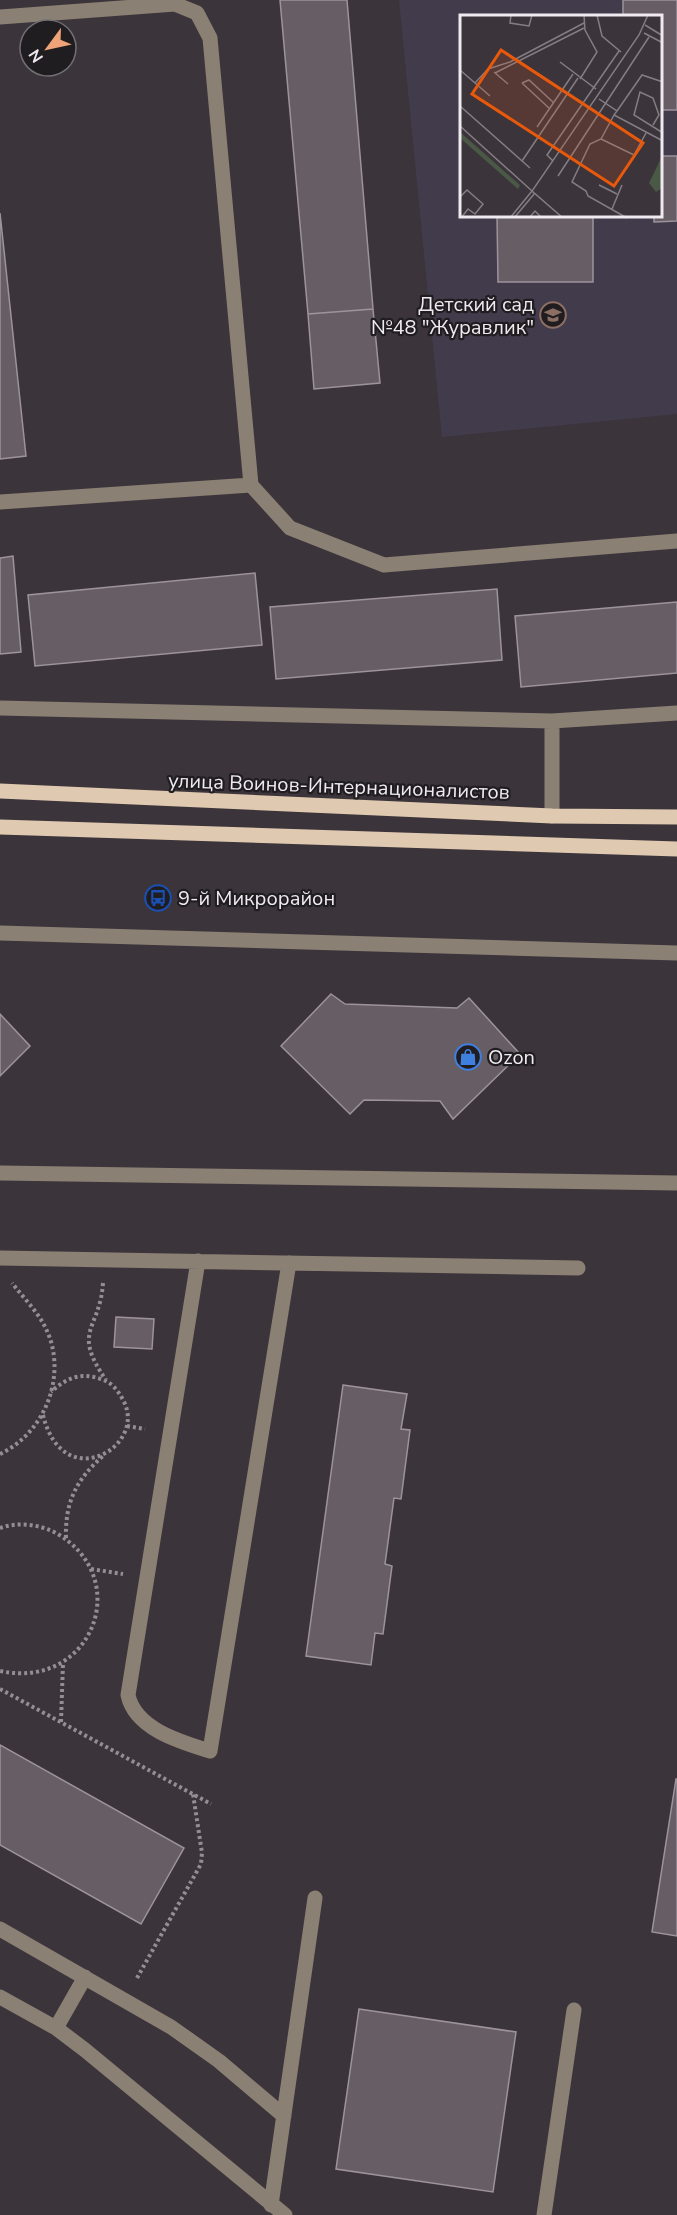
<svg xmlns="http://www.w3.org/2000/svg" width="677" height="2215" viewBox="0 0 677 2215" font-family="'Nunito Sans',sans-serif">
<rect width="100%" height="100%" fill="#3c343b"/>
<path fill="#413b4c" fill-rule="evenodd" d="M399 0H677V414L442 437ZM461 16H660V216H461Z"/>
<path fill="#665d65" stroke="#9d939c" stroke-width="1.5" d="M280 0H347L373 309 308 314Z
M623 0H677V110H661V156H677V221L654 222V216H660V16H623Z
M0 213 26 456 0 459Z
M497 216H593V282H498Z
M373 309 380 383 314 389 308 314Z
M13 556 21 652 0 654V558Z
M255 573 262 645 35 666 28 595Z
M497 589 502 660 276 679 270 607Z
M677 602V673L521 687 515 616Z
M331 994 345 1004 457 1008 469 998 520 1054 453 1119 440 1101 364 1100 350 1114 281 1046Z
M0 1014 30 1046 0 1076Z
M116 1317 154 1319 152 1349 114 1347Z
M343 1385 407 1394 401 1429 410 1430 401 1499 394 1498 385 1564 392 1566 383 1634 375 1633 371 1665 306 1656Z
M0 1745 184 1848 141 1924 0 1845Z
M676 1779H677V1936L652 1932Z
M359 2009 516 2032 493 2192 336 2169Z"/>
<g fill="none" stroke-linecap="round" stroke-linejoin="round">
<path stroke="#948e94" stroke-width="4" stroke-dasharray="3 3" stroke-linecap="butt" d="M103 1283C100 1330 71 1330 106 1380
M43 1415C63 1497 149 1446 123 1400 118 1390 111 1382 101 1379 80 1372 66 1378 51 1392
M127 1426 145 1429
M0 1454C47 1432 70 1370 43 1323 35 1309 22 1296 12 1283
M0 1528C17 1522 38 1524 54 1532 136 1576 93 1691 0 1671
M66 1538C65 1502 76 1480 103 1456
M91 1569 123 1574
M0 1689 211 1804
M61 1722 63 1663
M137 1978 201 1864 202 1853 193 1794"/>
<path stroke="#8b8074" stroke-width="15" d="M0 17 175 4 197 13 210 38 251 485 290 528 384 565 677 541
M0 502 251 485
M0 708 552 721 677 713
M552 721V816
M0 933 677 953
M0 1173 677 1183
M0 1258 578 1268
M198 1261 128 1695C135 1729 181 1742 210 1751L289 1263
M0 1929 171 2027 219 2061 284 2116
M0 1997 56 2028 85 2050 285 2215
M56 2028 85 1977
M271 2205 315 1898
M544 2215 574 2010"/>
<path stroke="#dfc9b0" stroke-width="15" d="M0 791 552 816 677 817
M0 827 677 849"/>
</g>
<defs>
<g id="school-ring" transform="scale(1.35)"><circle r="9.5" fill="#201d20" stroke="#8d6e63" stroke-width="1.5"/><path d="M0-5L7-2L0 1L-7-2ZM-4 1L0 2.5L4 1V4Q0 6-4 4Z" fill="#8d6e63"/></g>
<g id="bus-ring" transform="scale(1.35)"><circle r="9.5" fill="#201d20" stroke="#1a4fb4" stroke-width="1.5"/><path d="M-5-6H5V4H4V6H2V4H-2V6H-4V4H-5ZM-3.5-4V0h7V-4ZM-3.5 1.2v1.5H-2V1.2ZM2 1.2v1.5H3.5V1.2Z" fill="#1a4fb4"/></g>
<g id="shop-ring" transform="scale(1.35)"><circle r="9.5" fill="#201d20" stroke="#3f7fe0" stroke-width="1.5"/><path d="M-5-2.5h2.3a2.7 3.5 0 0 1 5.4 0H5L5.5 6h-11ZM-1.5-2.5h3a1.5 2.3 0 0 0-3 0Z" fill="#3f7fe0"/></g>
</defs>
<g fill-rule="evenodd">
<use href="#school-ring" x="553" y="315"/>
<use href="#bus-ring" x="158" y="898"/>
<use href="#shop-ring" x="468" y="1057"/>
</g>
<g text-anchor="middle" stroke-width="4.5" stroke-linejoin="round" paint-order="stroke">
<g font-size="20" fill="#efeaef" stroke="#201d20" text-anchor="start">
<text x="534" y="311" text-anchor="end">Детский сад<tspan x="534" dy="23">№48 "Журавлик"</tspan></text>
<text x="178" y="905">9-й Микрорайон</text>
<text x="488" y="1064">Ozon</text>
</g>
<g font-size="20" fill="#efeaef" stroke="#201d20">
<text transform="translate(339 786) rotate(2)" y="7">улица Воинов-Интернационалистов</text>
</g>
</g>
<g transform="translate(460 15)">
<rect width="202" height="202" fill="#3c343b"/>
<path d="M0 117 60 170 58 174 0 123ZM202 141V173L196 177 189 168Z" fill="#4a5846"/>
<path fill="none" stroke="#847d83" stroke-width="1.5" d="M51 0 50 8 69 11 72 0M137 0 142 21 161 37M185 10 203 21M184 18 203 28M100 47 136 74M0 55 15 68 28 54 50 47 124 8M34 57 48 69M35 58 124 13M120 64 137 37 125 15 124 0M15 68 30 81M62 68 69 65 94 88M62 68 90 94M139 84 157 96 154 100 203 126M0 91 70 153M157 96 182 60 203 67M154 100 141 124 130 129 112 167 126 176 128 181 167 203M193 110 199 100 193 83 180 77 174 100 203 118M0 111 72 176 50 203M77 112 113 59M141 124 174 140 186 118M62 146 118 63M93 146 87 140 159 36M98 161 189 22M139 170 157 179M0 182 7 175 23 189 15 199 8 194 1 203M152 194 162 170M54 203 75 178M69 203 75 196 82 203M103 203 72 176 179 20 188 0"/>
<path fill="#e8590c" fill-opacity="0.15" stroke="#e8590c" stroke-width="3" d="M41 35 183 128 154 171 12 79Z"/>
<rect width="202" height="202" fill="none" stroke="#efeaef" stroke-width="3"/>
</g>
<g transform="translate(48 48) rotate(237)"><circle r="28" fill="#201d20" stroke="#736f73" stroke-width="1.5"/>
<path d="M0-4.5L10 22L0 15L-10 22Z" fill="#efa378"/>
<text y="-9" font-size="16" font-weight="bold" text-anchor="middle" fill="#efeaef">N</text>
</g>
</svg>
